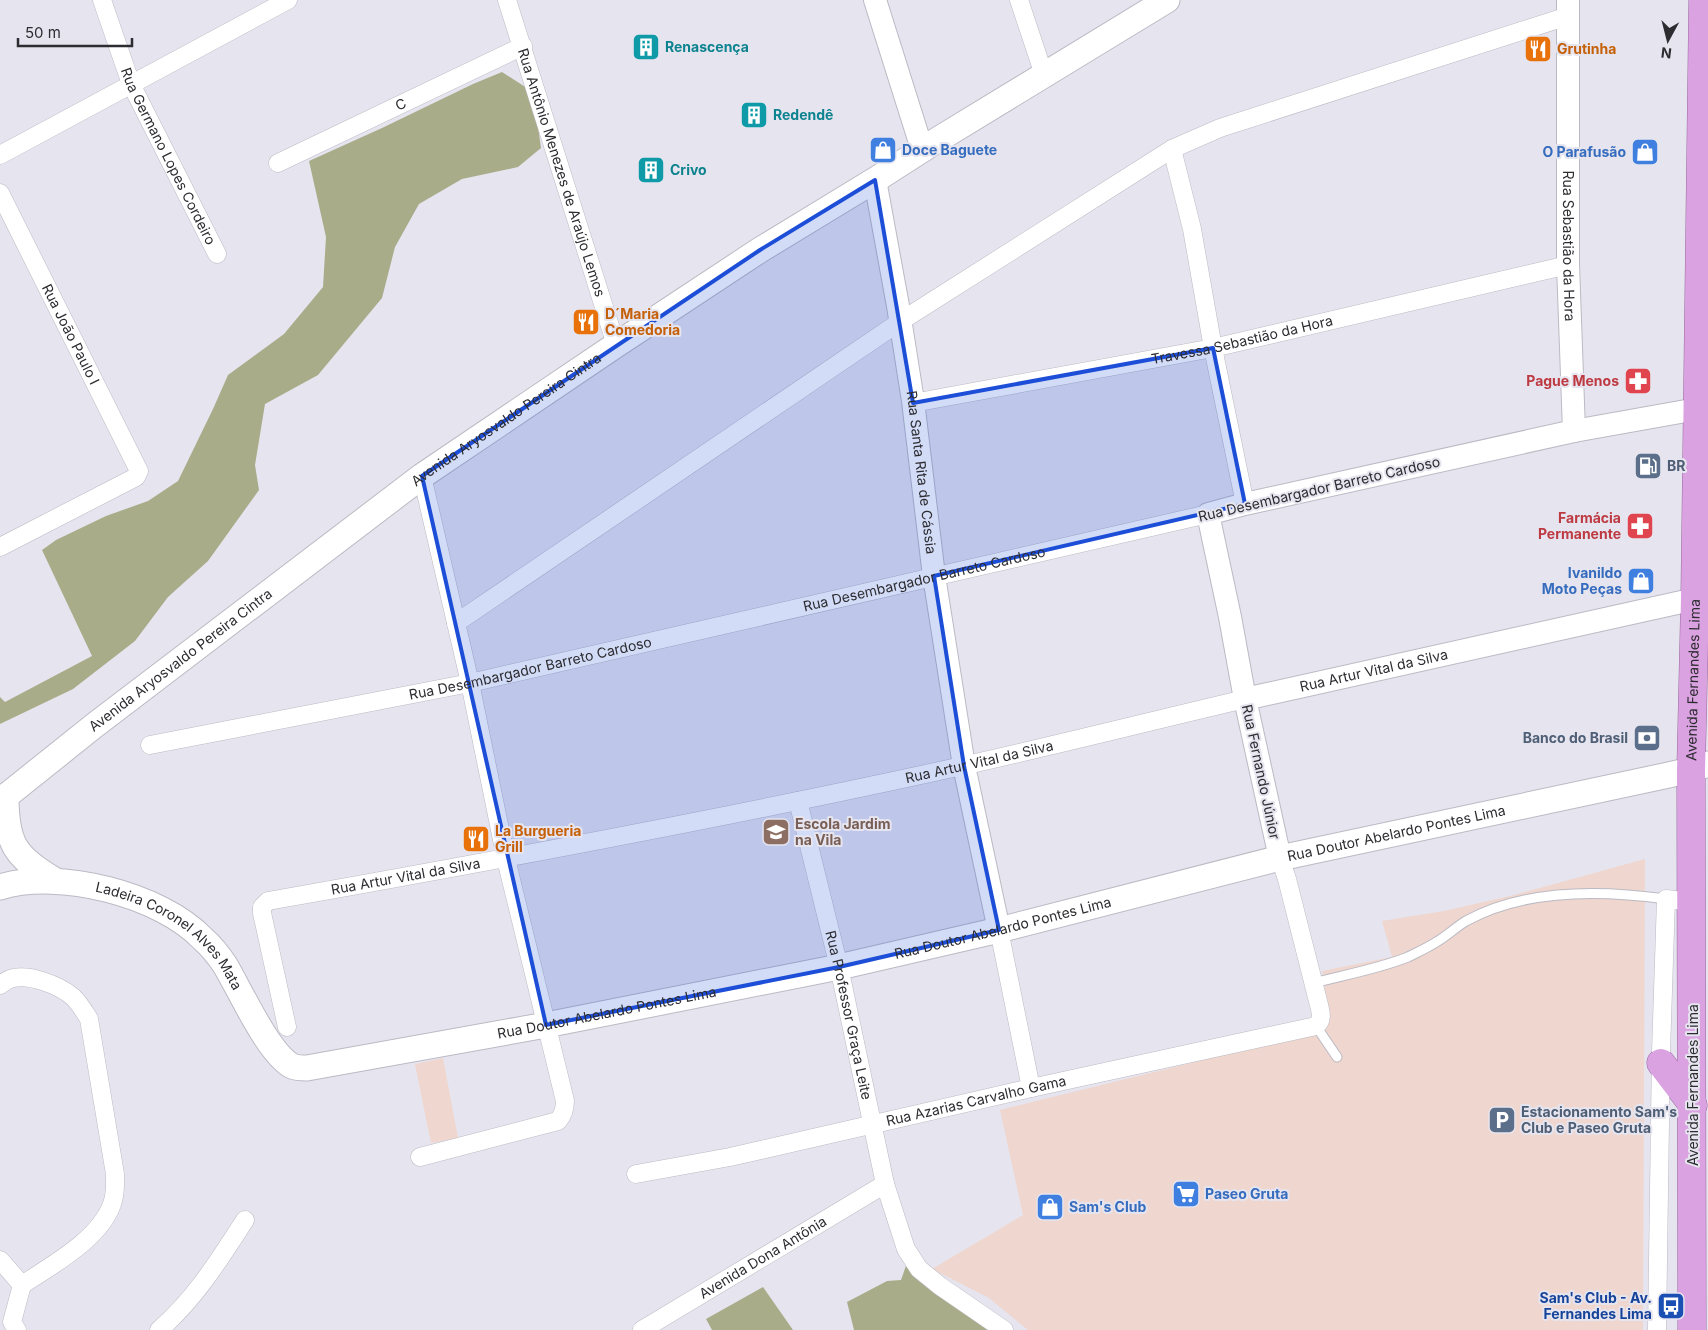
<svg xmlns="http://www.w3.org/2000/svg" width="1708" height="1330" viewBox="0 0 1708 1330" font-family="Inter,sans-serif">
<rect width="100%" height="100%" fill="#e6e5ef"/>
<path fill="#efd6ce" d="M1645 859 1643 1330H1028L989 1298 932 1269 1023 1215 1000 1110 1305 1035 1326 998 1322 971 1392 957 1382 921 1444 911 1510 896Z
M443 1058 458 1138 431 1143 415 1064Z"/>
<path fill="#a9ac89" d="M502 72 533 92 541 148 518 167 462 179 419 204 395 247 382 298 318 375 265 404 255 465 259 490 208 561 168 597 135 641 73 689 0 724V697L5 702 92 656 42 550 56 540 106 516 148 501 178 481 213 409 228 375 284 334 323 287 326 237 309 161 382 128 473 84Z
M907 1263 998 1330H854L847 1302 887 1281 901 1280Z
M763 1287 793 1330H712L706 1319Z"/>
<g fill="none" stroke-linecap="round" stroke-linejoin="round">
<g stroke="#bbbac4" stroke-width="11">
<path id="service" d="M1313 983C1344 975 1378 969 1408 957 1418 952 1429 947 1438 941 1448 935 1456 927 1466 921 1524 889 1602 890 1666 899
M1316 1026 1337 1057"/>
</g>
<g stroke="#bbbac4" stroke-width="19">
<g id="minor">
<path id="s1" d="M102 0 131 84 217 254"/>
<path id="s2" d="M507 0 616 345"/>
<path d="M1019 0 1044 75"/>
<path d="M1172 149 1192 229 1213 348 1245 504"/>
<path d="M0 155 288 0"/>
<path id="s3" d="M278 163 523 46"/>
<path id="s4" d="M0 193 139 471 136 477 0 547"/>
<path id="s5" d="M913 403 1213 348 1568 265"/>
<path d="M456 623 901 321 1172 149 1220 128 1568 16"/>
<path id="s6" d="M150 745 470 683 1208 514"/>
<path id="s7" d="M798 801 839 967 885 1184 906 1249 919 1269 940 1286 1004 1330"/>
<path d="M999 930 1031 1088"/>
<path d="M0 985C3 983 7 980 10 979 28 973 59 985 73 997 80 1004 84 1011 89 1019L115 1174C115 1184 116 1194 112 1204 100 1239 52 1265 22 1285"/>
<path id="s8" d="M287 1027 262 913V907L268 901C500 860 732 817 962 766 1057 745 1151 721 1245 699"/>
<path d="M420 1157 558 1121C563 1115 565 1109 565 1101L506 859 470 683 422 476"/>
<path id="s9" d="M636 1174 730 1157 1031 1088 1316 1026C1323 1020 1321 1013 1319 1005L1287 879 1280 858"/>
<path d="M0 1260 22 1285 12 1322 17 1330"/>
<path d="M159 1330C195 1299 219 1260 245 1220"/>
<path id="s10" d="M642 1330 885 1184"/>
<path d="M1657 1330 1661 1052 1666 899 1692 902"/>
</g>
</g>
<g stroke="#bbbac4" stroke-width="24">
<g id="tertiary">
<path d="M875 0 922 149"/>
<path id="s11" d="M1568 0V265L1574 431"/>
<path id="s12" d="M875 180 898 306 913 401 934 576 964 766 999 930"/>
<path id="s13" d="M1245 699 1695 599"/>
<path d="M1280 858 1245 699 1230 617 1208 514 1245 504 1574 431 1697 409"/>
</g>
</g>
<g stroke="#bbbac4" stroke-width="27">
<g id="secondary">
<path d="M6 796C6 844 15 857 56 881"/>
<path id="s14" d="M0 801 95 725 422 476 616 345 760 250 875 180 939 139 1167 0"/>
<path id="s15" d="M0 887C59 869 160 894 203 939 211 946 219 956 225 965 240 990 268 1053 292 1066 296 1068 302 1068 307 1068L546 1025 839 967 999 930 1280 858 1664 776 1691 770 1708 764"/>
</g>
</g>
<g stroke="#98699d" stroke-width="29">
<g id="trunk">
<path d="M1661 1063 1693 1105"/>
<path id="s16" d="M1692 1330 1691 770 1695 599 1703 0"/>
</g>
</g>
<use href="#service" stroke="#fff" stroke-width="9"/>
<use href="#minor" stroke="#fff" stroke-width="18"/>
<use href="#tertiary" stroke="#fff" stroke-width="22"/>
<use href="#secondary" stroke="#fff" stroke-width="25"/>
<use href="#trunk" stroke="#daa2e0" stroke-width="28"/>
</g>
<path fill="#1d4ed8" fill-opacity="0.2" stroke="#1d4ed8" stroke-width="4" stroke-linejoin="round" d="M875 180 913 403 1213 348 1245 504 934 576 964 766 999 930 839 967 546 1025 422 476 760 250Z"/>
<defs>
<g id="building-square" transform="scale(1.4375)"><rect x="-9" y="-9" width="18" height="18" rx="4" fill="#0f9aa8" stroke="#e6e5ef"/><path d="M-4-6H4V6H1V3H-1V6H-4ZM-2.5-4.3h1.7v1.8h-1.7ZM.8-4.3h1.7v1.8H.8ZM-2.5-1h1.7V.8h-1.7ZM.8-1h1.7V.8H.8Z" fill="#fff"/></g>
<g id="restaurant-square" transform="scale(1.4375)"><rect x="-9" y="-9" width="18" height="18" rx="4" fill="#e8710a" stroke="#e6e5ef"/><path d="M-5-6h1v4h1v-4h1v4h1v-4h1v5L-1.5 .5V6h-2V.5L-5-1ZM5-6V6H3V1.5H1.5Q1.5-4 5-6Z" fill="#fff"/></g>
<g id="shop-square" transform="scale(1.4375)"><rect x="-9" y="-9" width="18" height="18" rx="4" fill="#3f7fe0" stroke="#e6e5ef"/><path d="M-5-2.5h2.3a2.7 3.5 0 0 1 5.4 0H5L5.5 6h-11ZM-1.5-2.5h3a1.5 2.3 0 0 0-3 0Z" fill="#fff"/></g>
<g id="pharmacy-square" transform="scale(1.4375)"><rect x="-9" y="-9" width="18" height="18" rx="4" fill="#e0444e" stroke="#e6e5ef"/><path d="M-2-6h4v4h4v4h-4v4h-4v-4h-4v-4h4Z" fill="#fff"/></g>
<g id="fuel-square" transform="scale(1.4375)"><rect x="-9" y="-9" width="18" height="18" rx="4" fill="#5c6f8a" stroke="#e6e5ef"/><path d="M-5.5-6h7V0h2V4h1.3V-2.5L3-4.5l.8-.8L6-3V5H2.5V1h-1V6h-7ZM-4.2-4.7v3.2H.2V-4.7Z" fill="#fff"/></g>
<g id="bank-square" transform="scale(1.4375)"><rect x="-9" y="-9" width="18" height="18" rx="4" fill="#5c6f8a" stroke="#e6e5ef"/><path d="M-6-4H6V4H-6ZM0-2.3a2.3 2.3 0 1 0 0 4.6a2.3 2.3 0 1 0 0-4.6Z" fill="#fff"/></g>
<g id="school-square" transform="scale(1.4375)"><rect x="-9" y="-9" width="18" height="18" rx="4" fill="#8d6e63" stroke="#e6e5ef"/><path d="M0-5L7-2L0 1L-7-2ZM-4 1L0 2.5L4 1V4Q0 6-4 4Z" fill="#fff"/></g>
<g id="parking-square" transform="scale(1.4375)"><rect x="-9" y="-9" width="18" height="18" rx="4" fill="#5c6f8a" stroke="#e6e5ef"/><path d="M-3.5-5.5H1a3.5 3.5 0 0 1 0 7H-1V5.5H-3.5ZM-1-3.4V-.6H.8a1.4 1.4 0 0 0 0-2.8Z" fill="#fff"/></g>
<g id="supermarket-square" transform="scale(1.4375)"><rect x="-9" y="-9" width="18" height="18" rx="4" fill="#3f7fe0" stroke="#e6e5ef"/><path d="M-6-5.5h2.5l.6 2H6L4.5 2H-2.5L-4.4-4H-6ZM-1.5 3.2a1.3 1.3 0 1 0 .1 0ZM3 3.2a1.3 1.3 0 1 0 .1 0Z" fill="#fff"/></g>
<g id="bus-square" transform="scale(1.4375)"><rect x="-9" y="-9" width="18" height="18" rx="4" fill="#1a4fb4" stroke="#e6e5ef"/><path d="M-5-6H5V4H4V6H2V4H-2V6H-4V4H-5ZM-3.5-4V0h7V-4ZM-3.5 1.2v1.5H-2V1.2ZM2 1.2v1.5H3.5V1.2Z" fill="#fff"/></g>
</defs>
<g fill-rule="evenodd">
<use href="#building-square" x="646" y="47"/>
<use href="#restaurant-square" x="1538" y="49"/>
<use href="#building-square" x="754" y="115"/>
<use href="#shop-square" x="883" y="150"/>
<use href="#shop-square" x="1645" y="152"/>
<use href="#building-square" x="651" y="170"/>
<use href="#restaurant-square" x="586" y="322"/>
<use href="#pharmacy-square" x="1638" y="381"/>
<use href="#fuel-square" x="1648" y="466"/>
<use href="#pharmacy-square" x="1640" y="526"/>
<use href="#shop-square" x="1641" y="581"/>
<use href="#bank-square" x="1647" y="738"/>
<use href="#school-square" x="776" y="832"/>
<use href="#restaurant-square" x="476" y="839"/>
<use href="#parking-square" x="1502" y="1120"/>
<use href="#supermarket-square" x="1186" y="1194"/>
<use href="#shop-square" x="1050" y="1207"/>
<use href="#bus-square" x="1671" y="1306"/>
</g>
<g text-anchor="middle" stroke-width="4" stroke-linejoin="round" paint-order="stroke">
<g font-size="14" font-weight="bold" fill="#0d838f" stroke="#e6e5ef" text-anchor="start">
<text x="665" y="52">Renascença</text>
<text x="773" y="120">Redendê</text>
<text x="670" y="175">Crivo</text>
</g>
<g font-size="14" font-weight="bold" fill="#c56008" stroke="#e6e5ef" text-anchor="start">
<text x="1557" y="54">Grutinha</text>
<text x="605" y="319">D´Maria<tspan x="605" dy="16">Comedoria</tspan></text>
<text x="495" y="836">La Burgueria<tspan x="495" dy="16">Grill</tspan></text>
</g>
<g font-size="14" fill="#2d2c30" stroke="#e6e5ef">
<text dy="5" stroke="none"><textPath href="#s3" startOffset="136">C</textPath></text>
<text dy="5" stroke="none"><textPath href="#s1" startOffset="170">Rua Germano Lopes Cordeiro</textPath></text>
<text dy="5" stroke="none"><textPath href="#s2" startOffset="181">Rua Antônio Menezes de Araújo Lemos</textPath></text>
<text dy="5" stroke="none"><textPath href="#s11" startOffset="246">Rua Sebastião da Hora</textPath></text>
<text dy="5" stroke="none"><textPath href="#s4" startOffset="158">Rua João Paulo I</textPath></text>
<text dy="5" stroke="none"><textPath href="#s5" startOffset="335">Travessa Sebastião da Hora</textPath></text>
<text dy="5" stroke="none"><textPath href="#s14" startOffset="634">Avenida Aryosvaldo Pereira Cintra</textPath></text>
<text dy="5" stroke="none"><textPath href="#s12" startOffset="296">Rua Santa Rita de Cássia</textPath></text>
<text transform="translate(1319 489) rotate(-13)" y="5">Rua Desembargador Barreto Cardoso</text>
<text dy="5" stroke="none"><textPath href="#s6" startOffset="792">Rua Desembargador Barreto Cardoso</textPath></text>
<text dy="5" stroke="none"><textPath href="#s14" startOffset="229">Avenida Aryosvaldo Pereira Cintra</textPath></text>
<text dy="5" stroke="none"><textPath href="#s6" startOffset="388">Rua Desembargador Barreto Cardoso</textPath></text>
<text dy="5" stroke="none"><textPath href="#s13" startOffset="132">Rua Artur Vital da Silva</textPath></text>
<text dy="5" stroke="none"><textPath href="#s16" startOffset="650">Avenida Fernandes Lima</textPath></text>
<text dy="5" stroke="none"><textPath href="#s8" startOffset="856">Rua Artur Vital da Silva</textPath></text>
<text transform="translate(1261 772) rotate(78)" y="5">Rua Fernando Júnior</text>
<text dy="5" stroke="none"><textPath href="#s15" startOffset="1504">Rua Doutor Abelardo Pontes Lima</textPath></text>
<text dy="5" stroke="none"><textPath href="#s8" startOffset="271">Rua Artur Vital da Silva</textPath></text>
<text dy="5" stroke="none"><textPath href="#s15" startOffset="1099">Rua Doutor Abelardo Pontes Lima</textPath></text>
<text dy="5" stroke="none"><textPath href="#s15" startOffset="188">Ladeira Coronel Alves Mata</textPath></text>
<text dy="5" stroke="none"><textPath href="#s15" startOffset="694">Rua Doutor Abelardo Pontes Lima</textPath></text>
<text dy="5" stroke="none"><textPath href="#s7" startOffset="220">Rua Professor Graça Leite</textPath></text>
<text transform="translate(1693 1085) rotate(-90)" y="5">Avenida Fernandes Lima</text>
<text dy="5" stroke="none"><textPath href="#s9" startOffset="348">Rua Azarias Carvalho Gama</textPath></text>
<text dy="5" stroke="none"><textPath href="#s10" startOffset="141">Avenida Dona Antônia</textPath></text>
</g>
<g font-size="14" font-weight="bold" fill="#366cbe" stroke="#e6e5ef" text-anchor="start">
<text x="902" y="155">Doce Baguete</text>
<text x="1626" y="157" text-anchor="end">O Parafusão</text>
<text x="1622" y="578" text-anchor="end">Ivanildo<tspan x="1622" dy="16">Moto Peças</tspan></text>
<text x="1205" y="1199">Paseo Gruta</text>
<text x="1069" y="1212">Sam's Club</text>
</g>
<g font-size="14" font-weight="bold" fill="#be3a42" stroke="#e6e5ef" text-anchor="end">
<text x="1619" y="386">Pague Menos</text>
<text x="1621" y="523">Farmácia<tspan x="1621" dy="16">Permanente</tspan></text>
</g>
<g font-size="14" font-weight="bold" fill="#4e5e75" stroke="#e6e5ef" text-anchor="start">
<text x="1667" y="471">BR</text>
<text x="1628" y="743" text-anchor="end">Banco do Brasil</text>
<text x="1521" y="1117">Estacionamento Sam's<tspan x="1521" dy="16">Club e Paseo Gruta</tspan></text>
</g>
<g font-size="14" font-weight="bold" fill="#785e54" stroke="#e6e5ef" text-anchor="start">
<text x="795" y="829">Escola Jardim<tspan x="795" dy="16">na Vila</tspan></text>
</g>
<g font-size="14" font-weight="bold" fill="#164399" stroke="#e6e5ef" text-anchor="end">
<text x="1652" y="1303">Sam's Club - Av.<tspan x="1652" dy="16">Fernandes Lima</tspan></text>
</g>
</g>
<g transform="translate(1668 40) rotate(187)" stroke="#e6e5ef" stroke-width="4" paint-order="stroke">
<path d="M0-4L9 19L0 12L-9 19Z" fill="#2d2c30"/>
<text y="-8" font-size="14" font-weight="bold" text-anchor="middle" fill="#2d2c30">N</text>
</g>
<path d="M18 38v8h114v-8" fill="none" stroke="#2d2c30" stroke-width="2.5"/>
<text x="25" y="38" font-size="15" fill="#2d2c30" stroke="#e6e5ef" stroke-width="4" paint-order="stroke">50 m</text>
</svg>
